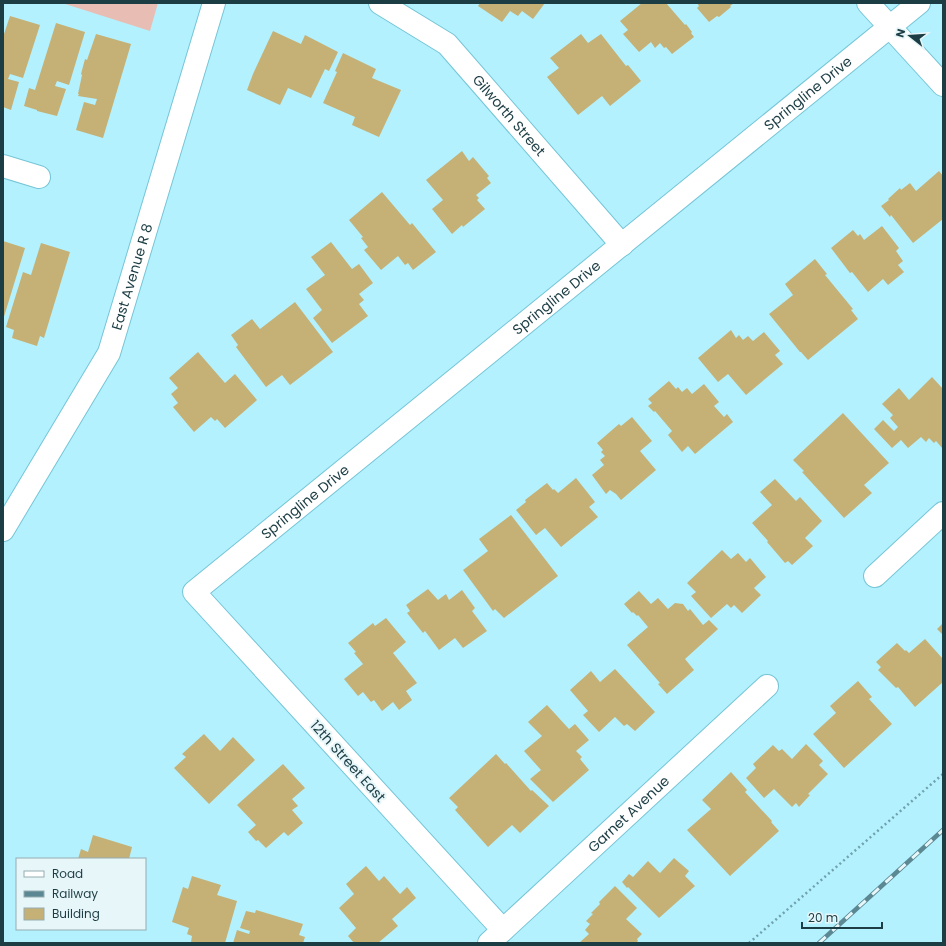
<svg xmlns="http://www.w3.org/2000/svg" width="946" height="946" viewBox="0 0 946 946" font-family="Poppins,sans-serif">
<rect width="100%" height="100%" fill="#b3f1ff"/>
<path fill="#e8beb4" d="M62 3H158L150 31Z"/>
<path fill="#c5b175" d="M480 3H545L533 19 522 11 518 16 510 11 502 22 478 6Z
M642 3H666L685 25 686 24 692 32 691 33 694 37 672 54 666 47 664 48 660 43 655 48 651 42 639 52 623 34 628 30 620 21Z
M697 3H734L730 6 731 7 719 17 717 16 709 22 697 8 699 6Z
M10 16 40 25 23 78 10 74 8 79 19 82 11 110 3 107V37Z
M56 23 85 32 69 85 57 81 55 86 66 89 57 116 37 111V110L24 106 29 88 35 90Z
M273 31 301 44 305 35 338 52 329 71 325 69 311 98 288 88 280 105 247 90 253 74Z
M96 34 131 44 103 138 76 130 84 102 95 105 97 99 78 96 79 94H78L82 75 81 74 85 59 87 60Z
M581 34 588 43 601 34 626 66 628 65 641 81 610 106 602 96 578 115 547 77 559 68 550 58Z
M343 53 376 69 372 78 401 90 379 137 352 125 355 117 323 103 337 72 335 71Z
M462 151 469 161 473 157 489 176 487 178 491 183 476 195 479 198 477 200 485 209 463 227 462 225 452 234 432 209 443 200 426 180Z
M939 171 943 176V219L913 243 891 215 890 217 881 206 889 200 888 199 900 188 901 190 910 183 916 191Z
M382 192 410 225 412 223 436 252 413 270 408 263 405 265 398 256 381 270 364 250 368 247 361 238 363 237 349 220Z
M882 226 899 248 896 251 903 261 898 265 904 272 888 285 883 279 868 292 852 272 850 273 831 248 853 230 858 236 860 234 864 240Z
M3 241 25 248 3 320Z
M331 242 352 269 359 264 373 283 359 294 364 300 359 304 368 316 332 343 313 318 322 310 306 289 325 275 311 257Z
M41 243 70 252 44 338 40 336 37 346 12 338 14 330 6 327 23 272 31 275Z
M815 259 827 274 825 275 853 309 851 310 858 319 808 360 801 352H800L769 314 793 295 785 284Z
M295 302 333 352 290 385 282 375 266 387 236 347 238 345 231 335 252 319 260 329Z
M731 330 736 338 739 335 743 340 748 336 753 341 764 332 780 351 775 355 783 364 746 395 728 374 718 382 698 358Z
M198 352 225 383 235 374 257 400 225 428 217 419 215 421 211 417 194 432 173 407 178 403 171 394 178 388 169 378Z
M932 377 943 389V449L936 441 934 443 929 438 926 442 921 437 908 448 901 440 892 448 874 429 883 420 894 431 898 427 890 418 893 415 882 404 899 388 909 400Z
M669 381 676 389 678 387 682 392 687 388 692 394 704 384 719 402 714 406 724 417 727 414 733 422 695 454 688 446 682 452 668 435 672 431 655 411 654 412 648 406 652 403 648 399Z
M843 413 889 463 864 485 872 493 844 518 802 472 804 471 793 460Z
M632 417 652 441 640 451 656 470 621 500 616 494 610 490 606 494 592 475 604 465 600 460 605 456 601 452 603 450 597 443 619 424 621 426Z
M576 478 595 502 589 507 598 517 561 547 545 528 536 535 516 510 526 502 525 500 547 483 553 490 554 489 558 493Z
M775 479 796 501 800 497 822 521 805 538 813 546 792 565 788 561 785 563 767 542 768 541 752 523 772 505 760 492Z
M511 515 558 576 504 618 495 609 493 611 463 570 488 551 479 539Z
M722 550 731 559 738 553 746 562 750 558 766 577 754 588 761 595 742 613 734 605 731 608 727 604 711 618 691 596 696 592 687 583Z
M428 589 438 600 446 594 449 600 462 590 475 608 472 611 487 631 463 648 455 638 439 650 425 631 423 633 407 613 410 611 406 605Z
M639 591 651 604 658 598 668 609 675 603 683 604 688 611 690 609 703 625 709 620 718 629 685 659 694 670 667 694 658 684 660 683 627 645 648 627 638 615 637 616 633 612 632 613 624 604Z
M386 618 406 642 393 653 417 683 406 691 412 700 399 710 393 702 382 711 374 700 371 702 363 692 358 696 344 679 363 664 354 653 356 652 348 643 373 623 375 626Z
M943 623V635L937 629Z
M925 639 943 659V682L915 707 898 687 896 688 878 670 881 667 876 662 897 643 905 651 906 650 909 653Z
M615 669 655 712 635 731 627 724 624 726 615 717 599 732 583 715 588 711 570 690 591 671 600 682Z
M858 681 872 697 869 699 892 724 844 768 813 734 836 713 830 706Z
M547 705 569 729 575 724 589 740 576 751 582 757 580 759 589 770 553 802 530 779 541 770 524 751 542 736 528 722Z
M204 734 220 751 233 737 255 760 209 804 174 768 186 757 182 754Z
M806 744 823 761 819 765 828 774 808 794 810 795 799 807 796 803 792 807 774 789 764 798 746 778 756 768 753 764 773 745 779 751 782 749 792 759Z
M496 754 505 764 506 763 531 791 532 790 549 806 520 833 512 825 488 847 455 810 458 807 449 798Z
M283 764 305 788 292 799 298 806 292 810 303 823 288 836 284 832 266 848 258 840 256 841 248 832 256 825 237 805Z
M731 772 747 790 745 792 772 821 771 822 779 831 730 876 687 830 711 809 702 800Z
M93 835 132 847 129 859H78L81 849 88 852Z
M674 858 689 871 685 876 695 886 659 918 628 887 627 888 622 882 629 874 633 877 648 861 660 873Z
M366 866 379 881 384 876 400 894 407 887 416 898 392 919 398 926 378 943H354L348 936 356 928 339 908 354 894 346 884Z
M192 876 221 885 217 895 237 901 225 943H192L191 942 192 936 187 934 189 928 172 922 183 887 188 889Z
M615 886 637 908 626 919 642 934 637 939 638 941 636 943H579L589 934 585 930 590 924 586 921 593 914 591 913 600 904 599 902Z
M256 910 303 924 299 935 305 937 303 943H233L237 930 249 934 250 931 240 928 246 911 255 913Z"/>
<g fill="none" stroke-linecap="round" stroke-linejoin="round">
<g stroke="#76c5d6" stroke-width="24">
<g id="street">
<path id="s1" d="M380 3 447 44 622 245"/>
<path d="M868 3 943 85"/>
<path d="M3 166 39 177"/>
<path id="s2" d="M3 530 109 353 214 3"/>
<path d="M875 576 943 513"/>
<path id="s3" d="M503 930 194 592 919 3"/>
<path id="s4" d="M489 943 767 686"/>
</g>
</g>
<path stroke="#70a1ac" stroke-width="2.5" stroke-dasharray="2 3" stroke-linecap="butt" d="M749 943 943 774"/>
<use href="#street" stroke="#fff" stroke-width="22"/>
<g stroke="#5b8892" stroke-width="4.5">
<path id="rail" d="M819 943 943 830"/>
</g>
<use href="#rail" stroke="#e7f6f9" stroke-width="3" stroke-dasharray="9" stroke-linecap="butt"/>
</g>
<g text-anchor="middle" stroke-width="4" stroke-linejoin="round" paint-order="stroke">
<g font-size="14" fill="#1c3d44" stroke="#e7f6f9">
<text dy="5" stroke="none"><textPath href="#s3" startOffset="1249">Springline Drive</textPath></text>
<text dy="5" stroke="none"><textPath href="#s1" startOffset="173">Gilworth Street</textPath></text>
<text dy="5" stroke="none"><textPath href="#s2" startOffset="286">East Avenue R 8</textPath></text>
<text dy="5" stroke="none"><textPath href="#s3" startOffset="925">Springline Drive</textPath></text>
<text dy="5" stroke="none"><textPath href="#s3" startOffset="601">Springline Drive</textPath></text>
<text transform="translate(348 761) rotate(48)" y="5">12th Street East</text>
<text dy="5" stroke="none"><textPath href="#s4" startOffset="190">Garnet Avenue</textPath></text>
</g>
</g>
<rect width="946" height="946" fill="none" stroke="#1c3d44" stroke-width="8"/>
<rect x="16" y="858" width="130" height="72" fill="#e7f6f9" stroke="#96acb1"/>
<rect x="24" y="871" width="20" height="6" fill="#ffffff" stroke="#96acb1"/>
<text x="52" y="878" font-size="12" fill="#1c3d44">Road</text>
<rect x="24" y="891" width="20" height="6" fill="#5b8892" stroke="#96acb1"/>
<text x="52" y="898" font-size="12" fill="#1c3d44">Railway</text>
<rect x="24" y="908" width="20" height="12" fill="#c5b175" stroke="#96acb1"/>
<text x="52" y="918" font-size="12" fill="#1c3d44">Building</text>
<g transform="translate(910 36) rotate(287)" stroke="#e7f6f9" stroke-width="3" paint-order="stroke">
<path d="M0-3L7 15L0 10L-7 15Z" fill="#1c3d44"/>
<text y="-6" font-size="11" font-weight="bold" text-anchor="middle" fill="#1c3d44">N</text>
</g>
<path d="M802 922v6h80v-6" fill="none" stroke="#1c3d44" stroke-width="2"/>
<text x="808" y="922" font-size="12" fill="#1c3d44" stroke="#e7f6f9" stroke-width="3" paint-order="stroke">20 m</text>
</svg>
